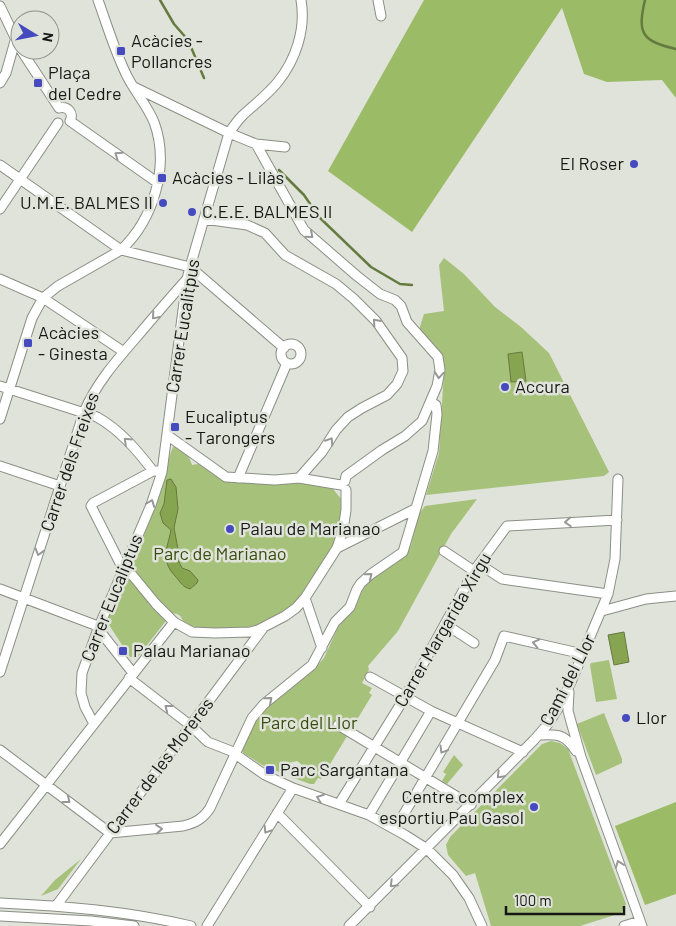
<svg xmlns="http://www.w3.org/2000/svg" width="676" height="926" viewBox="0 0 676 926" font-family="Barlow,sans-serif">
<rect width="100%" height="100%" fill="#dfe3d9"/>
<path fill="#a6c17a" d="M444 258 464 274 495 307 521 327 549 353 609 472 604 476 426 495 439 453 444 371 442 359 419 330 424 314 444 311 439 265Z
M174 446C183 447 190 457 192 465L198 464 226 481 271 484 296 482 322 486 333 489 342 500C347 535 316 574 297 601 287 611 271 620 257 625 242 630 198 631 184 623 181 616 180 614 172 613L137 658 130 657 109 625 108 617C126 576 146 535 160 493 164 484 169 451 174 446Z
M477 499 451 534 398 631 368 666 369 670 362 683 372 688 369 693 372 695 321 779 318 778 314 784H310L294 778C300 774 302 772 301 764L297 761 284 764 279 772 262 765 242 752 255 721 265 709 315 668 324 658 338 627 353 610 366 583 406 554 411 545 418 515 425 506Z
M609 660 617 699 596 702 590 665 591 663Z
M604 713 622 759V763L596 775 577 724Z
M551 741 560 743 568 749 626 904 621 913 580 926H491L475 873 466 876 448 855 446 845 450 837 542 744Z
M454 755 463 765 447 784 442 781 446 774 443 772Z
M81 859 58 889 41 896 55 880Z"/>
<path fill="#9cbb67" d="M424 0H676V98L662 80 607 82 584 74 562 8 412 232 328 171Z
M676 802V894L645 905 615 826Z"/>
<path fill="#87a451" stroke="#657a3f" d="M522 352 526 381 511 382 508 354Z
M171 479 176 487 178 509 174 528 178 549V560L182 568 190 571 198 580 197 583 190 589C182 587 180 581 175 576 160 559 167 550 171 530L163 523 160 513 164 504 167 480Z
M624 632 629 662 614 665 608 635Z"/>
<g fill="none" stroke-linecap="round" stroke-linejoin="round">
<path stroke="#657a3f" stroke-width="2.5" d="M160 0 174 24 188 40 204 78
M645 0C637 34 642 41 676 49
M279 170 304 195 319 217 371 267 400 284 412 285"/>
<g stroke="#8b8f85" stroke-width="11">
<path id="minor" d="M378 0 381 16
M0 6 20 48
M21 50 59 108
M0 83 6 73 15 41
M134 87 229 133 256 144 304 230 357 276 380 294 395 300 401 306 407 322 438 357 440 370 437 386 422 421 405 436 382 450 346 476 345 481
M59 108C68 106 74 113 70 121
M70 121 158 183
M256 144 285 147
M0 165 121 250 190 267 284 348
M0 209 58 123
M204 219 247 225 265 233 285 255 336 284 354 299 376 321 402 358 403 371 397 384 387 395 362 408 348 417 336 430 322 452 299 478
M0 279 43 298 124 352
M281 354a10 10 0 1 1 20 0a10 10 0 1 1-20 0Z
M0 386 97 417C120 430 137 450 153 471H157
M0 419 32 318 43 298 58 286 121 250C154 219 170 165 154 122 147 105 135 92 127 76 115 52 107 25 98 0
M167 435 226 477 275 480 299 478 341 485
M0 466 60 486
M153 471 93 503 91 506 123 569 133 576 156 604 174 622 192 632 215 633 250 632 258 630 285 616 296 608 305 598 337 548 343 530 346 510V490
M238 478 287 363
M337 548 415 509
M444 551 474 571
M479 564 502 579 608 594
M0 589 95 625 133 673
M305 598 322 648
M602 611 646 599 676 596
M445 624 474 643
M0 672 84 412C96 384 115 362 135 339 152 319 169 299 187 279
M370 677 431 711 523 752
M129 678 190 725 208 742 231 751 265 775 293 788 369 815 405 835 427 849 453 875 469 898 482 926
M569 692 568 711 581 757 642 926
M94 724 85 707 81 693 82 673 98 629 151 505 162 472 187 279 190 267 229 133C233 127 238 120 243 115 255 104 267 95 277 83 296 60 306 29 301 0
M338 725 471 805
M539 735C558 734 565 734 576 751
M0 750 110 833
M339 804 405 697 474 571 507 526 617 520
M277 813 370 907
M369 815 431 711
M395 829 495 660 504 636 583 654
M110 833 183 826C195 823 203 819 210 808L252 718 264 704 312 665 335 622 350 607 357 589 361 583 371 574 403 552 433 451 437 414 436 405 431 402
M0 844 174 622
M0 903C65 906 128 911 191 926
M56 906 264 627
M0 916 91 921 134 926
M207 926 293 788
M349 926 534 740 548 724 560 705 571 682 608 594 615 559 618 479
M624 926 640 921"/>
</g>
<use href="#minor" stroke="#fff" stroke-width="9"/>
</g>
<defs><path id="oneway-chevron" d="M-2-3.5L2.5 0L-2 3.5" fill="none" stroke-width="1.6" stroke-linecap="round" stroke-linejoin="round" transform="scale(1.25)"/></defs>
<g stroke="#979796">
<use href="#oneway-chevron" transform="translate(118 155) rotate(-145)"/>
<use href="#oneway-chevron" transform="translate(310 235) rotate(41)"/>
<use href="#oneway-chevron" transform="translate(155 316) rotate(131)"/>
<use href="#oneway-chevron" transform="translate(376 322) rotate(-132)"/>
<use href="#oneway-chevron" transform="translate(439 375) rotate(95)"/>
<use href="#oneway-chevron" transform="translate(127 441) rotate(-137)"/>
<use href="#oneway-chevron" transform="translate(330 441) rotate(-57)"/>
<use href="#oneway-chevron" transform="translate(151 503) rotate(-69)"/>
<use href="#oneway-chevron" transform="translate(568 522) rotate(177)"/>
<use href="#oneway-chevron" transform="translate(39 552) rotate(107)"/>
<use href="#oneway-chevron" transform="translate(369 576) rotate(-39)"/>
<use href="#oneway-chevron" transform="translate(536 643) rotate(-167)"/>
<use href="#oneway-chevron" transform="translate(269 700) rotate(-41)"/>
<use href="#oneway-chevron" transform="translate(168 708) rotate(-142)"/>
<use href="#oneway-chevron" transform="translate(443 750) rotate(121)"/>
<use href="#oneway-chevron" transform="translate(500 775) rotate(134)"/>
<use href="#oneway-chevron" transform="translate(320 798) rotate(-160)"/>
<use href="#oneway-chevron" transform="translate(67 800) rotate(38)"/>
<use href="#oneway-chevron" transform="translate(159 829) rotate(-5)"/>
<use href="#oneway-chevron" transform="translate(267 830) rotate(122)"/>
<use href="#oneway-chevron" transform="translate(619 864) rotate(-110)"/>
<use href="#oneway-chevron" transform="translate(393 884) rotate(135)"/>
</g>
<g fill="#464abf" stroke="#dfe3d9" stroke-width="2">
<rect x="116" y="46" width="10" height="10" rx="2.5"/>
<rect x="33" y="78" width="10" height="10" rx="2.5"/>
<circle cx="634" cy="164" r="5"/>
<rect x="157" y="173" width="10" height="10" rx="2.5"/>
<circle cx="163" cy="203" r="5"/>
<circle cx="192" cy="212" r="5"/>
<rect x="23" y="338" width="10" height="10" rx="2.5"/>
<circle cx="505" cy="387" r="5"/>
<rect x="170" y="422" width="10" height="10" rx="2.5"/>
<circle cx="230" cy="529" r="5"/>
<rect x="118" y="646" width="10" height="10" rx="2.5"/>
<circle cx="626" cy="718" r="5"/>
<rect x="265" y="765" width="10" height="10" rx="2.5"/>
<circle cx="534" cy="807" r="5"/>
</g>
<g text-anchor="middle" stroke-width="5" stroke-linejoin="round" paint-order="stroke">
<g font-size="18" fill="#171815" stroke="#dfe3d9" text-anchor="start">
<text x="131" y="47">Acàcies -<tspan x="131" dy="21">Pollancres</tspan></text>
<text x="48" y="79">Plaça<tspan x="48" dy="21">del Cedre</tspan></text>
<text x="624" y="170" text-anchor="end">El Roser</text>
<text x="172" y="184">Acàcies - Lilàs</text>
<text x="153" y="209" text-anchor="end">U.M.E. BALMES II</text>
<text x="202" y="218">C.E.E. BALMES II</text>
<text x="38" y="339">Acàcies<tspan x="38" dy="21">- Ginesta</tspan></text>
<text x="515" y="393">Accura</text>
<text x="185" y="423">Eucaliptus<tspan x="185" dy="21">- Tarongers</tspan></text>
<text x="240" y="535">Palau de Marianao</text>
<text x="133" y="657">Palau Marianao</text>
<text x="636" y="724">Llor</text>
<text x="280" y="776">Parc Sargantana</text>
<text x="524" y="803" text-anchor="end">Centre complex<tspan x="524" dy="21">esportiu Pau Gasol</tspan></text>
</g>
<g font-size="18" fill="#171815" stroke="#dfe3d9">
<text transform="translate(183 326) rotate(-81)" y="6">Carrer Eucalitpus</text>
<text transform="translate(70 462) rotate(-71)" y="6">Carrer dels Freixes</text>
<text transform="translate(112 598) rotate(-68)" y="6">Carrer Eucaliptus</text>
<text transform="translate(443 630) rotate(-60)" y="6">Carrer Margarida Xirgu</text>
<text transform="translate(568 680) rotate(-63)" y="6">Camí del Llor</text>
<text transform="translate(160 766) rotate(-53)" y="6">Carrer de les Moreres</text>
</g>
<g font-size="18" fill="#384b0d" stroke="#dfe3d9">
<text x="220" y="560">Parc de Marianao</text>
<text x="309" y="729">Parc del Llor</text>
</g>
</g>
<g transform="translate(35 35) rotate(100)"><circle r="24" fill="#dfe3d9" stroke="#8f928b"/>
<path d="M0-4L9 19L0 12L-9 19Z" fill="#464abf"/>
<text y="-8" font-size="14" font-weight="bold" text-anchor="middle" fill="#171815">N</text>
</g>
<path d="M506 906v8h118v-8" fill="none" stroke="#171815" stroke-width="2.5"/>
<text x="514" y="906" font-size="15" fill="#171815" stroke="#dfe3d9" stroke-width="4" paint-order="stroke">100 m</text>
</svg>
